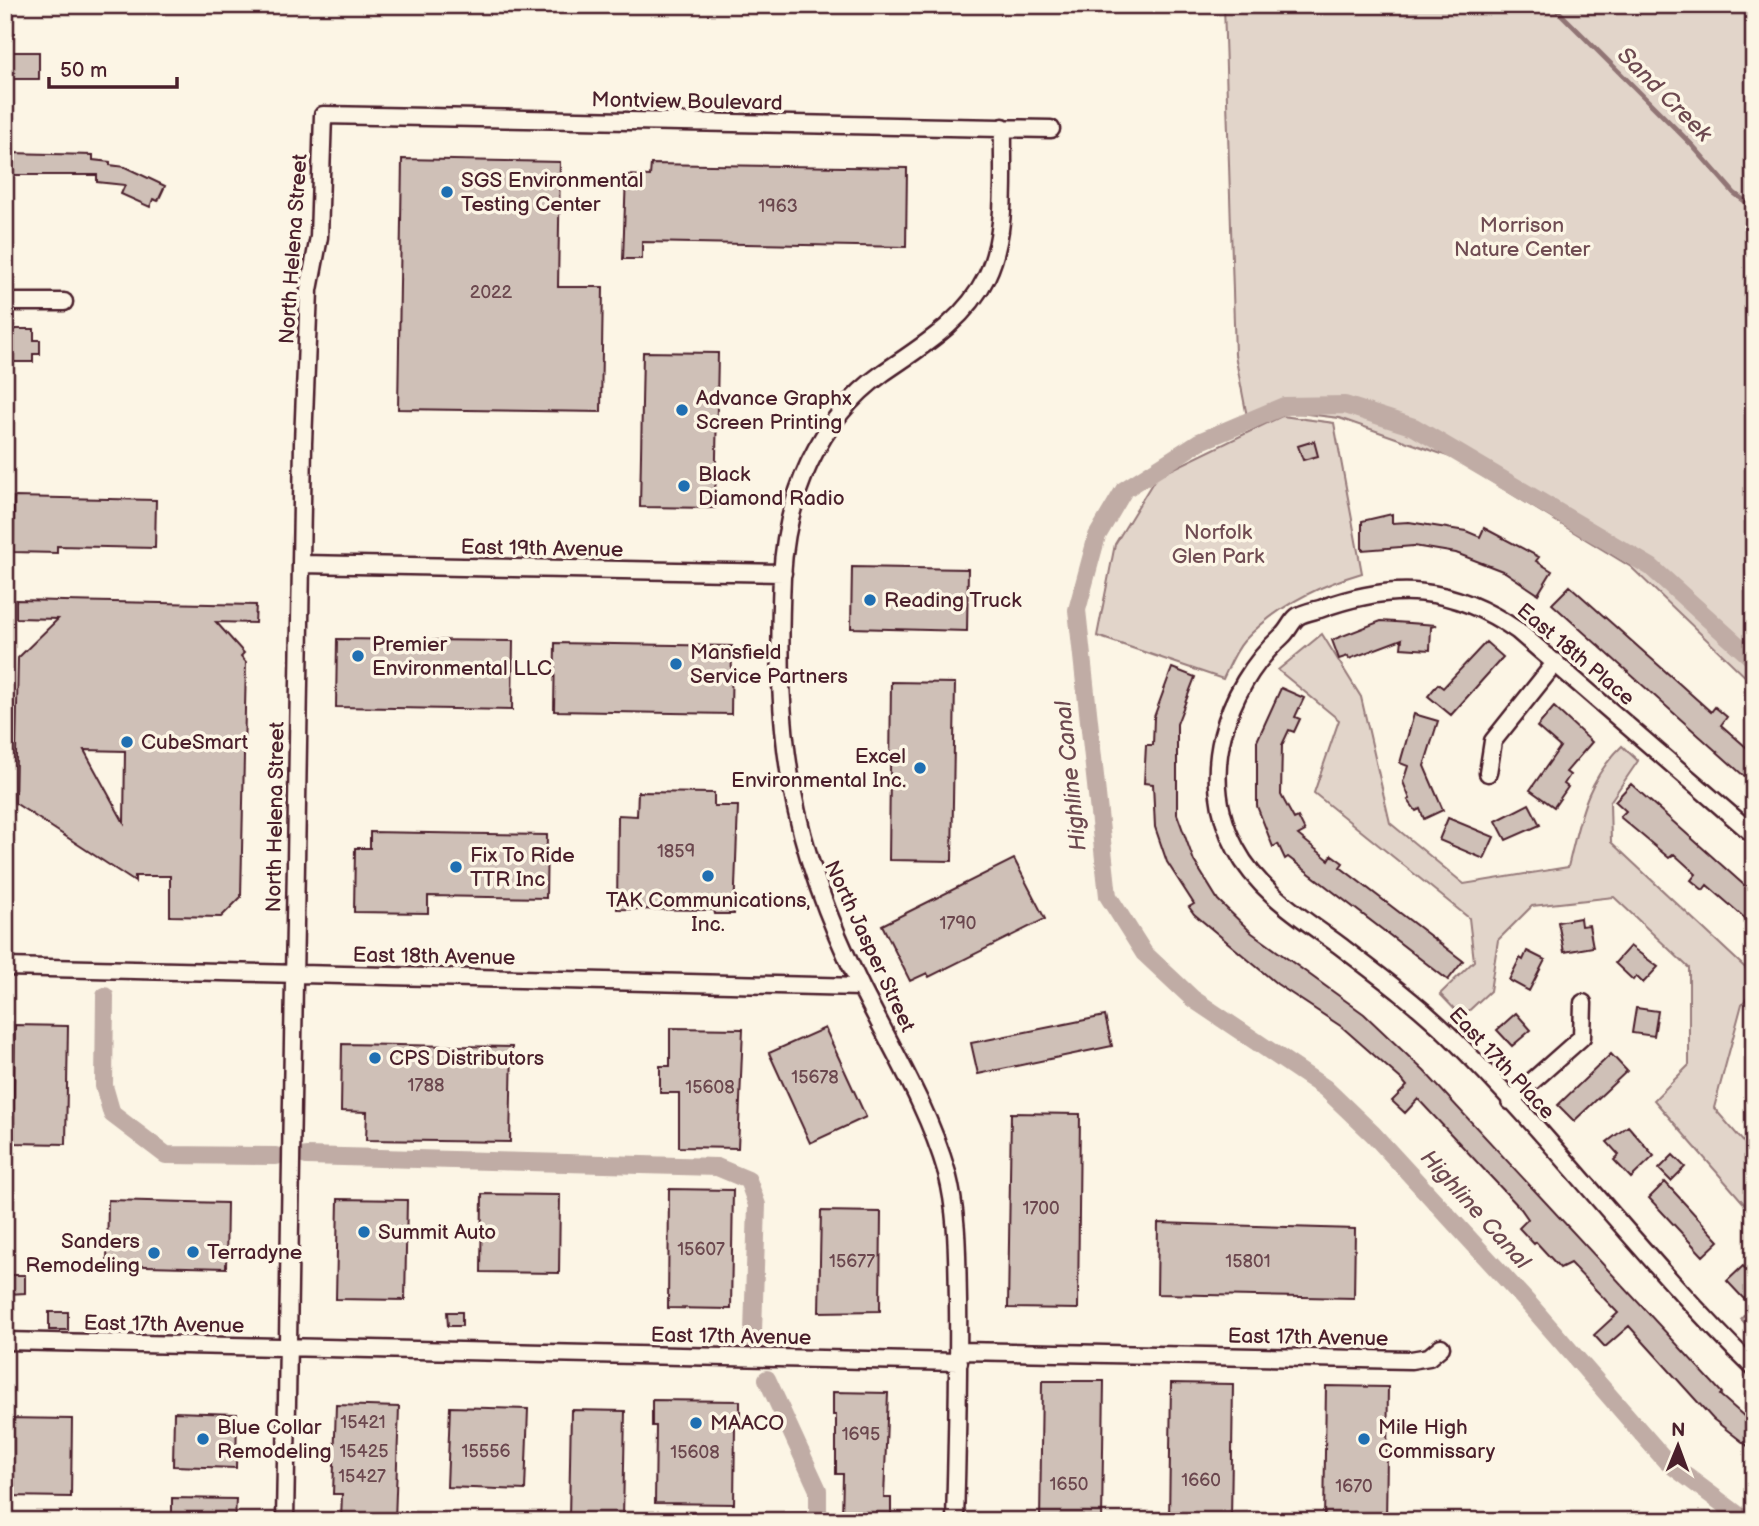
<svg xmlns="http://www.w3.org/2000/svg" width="1759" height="1526" viewBox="0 0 1759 1526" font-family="'Balsamiq Sans',sans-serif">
<rect width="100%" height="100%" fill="#fcf5e5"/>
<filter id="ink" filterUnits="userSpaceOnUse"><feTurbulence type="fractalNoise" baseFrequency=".0143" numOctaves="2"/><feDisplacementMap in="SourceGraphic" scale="14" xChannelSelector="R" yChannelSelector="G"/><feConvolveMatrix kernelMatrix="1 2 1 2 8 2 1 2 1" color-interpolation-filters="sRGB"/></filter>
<g filter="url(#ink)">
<path fill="#e2d5ca" stroke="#967a7a" stroke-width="2" d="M1224 5H1754V685L1631 567 1453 458 1339 418 1283 411 1249 427 1235 355Z
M1282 416 1334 423 1362 573C1318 586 1276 606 1244 641 1235 651 1229 667 1223 679L1097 636 1115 544 1156 477Z
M1322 634 1361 697 1390 823 1464 884 1568 867C1580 819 1585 782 1622 746L1638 761 1610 802 1611 842 1754 976V990L1742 1004 1714 1108 1754 1154V1215L1654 1100 1689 1065V968L1614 897 1532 906 1498 940 1490 991 1462 1017 1440 994 1474 961 1469 918 1314 793 1339 720 1278 670Z
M1754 1304V1333L1741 1319Z"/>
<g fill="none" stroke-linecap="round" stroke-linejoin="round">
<path stroke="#917474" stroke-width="5" d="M1552 5 1692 145 1734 193 1754 208"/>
<path stroke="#c0aca5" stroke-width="18" d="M105 996 104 1086 112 1114 166 1155 276 1156
M306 1156 717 1167 748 1180 757 1205 753 1332 756 1344
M767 1379 818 1490V1521
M1746 1521 1666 1461 1529 1304 1373 1134 1325 1088 1193 999 1144 953 1108 896 1077 610 1097 536 1124 490 1199 442 1284 406 1345 405 1414 427 1651 567 1754 660"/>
</g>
<path fill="#cfc0b7" stroke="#4a1f2b" stroke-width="2" fill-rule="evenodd" d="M11 52H39V79H11Z
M9 153 93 155V160L110 162V165L125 167 165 186 158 201 153 199 150 207 121 194 125 185 97 182V175H8Z
M402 159 560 162 558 287H603L601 412 398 409Z
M651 164 907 168 906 247 642 242V259H623L626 175 650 176Z
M5 329H34V340H40V354H33V362H5Z
M643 352 718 353 715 508 640 507Z
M1314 441 1318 456 1303 460 1298 446Z
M14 497 156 500 155 548 57 546V553L13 552Z
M1392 514V523L1409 522 1466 531 1480 537 1484 528 1539 557 1536 561 1552 571 1538 594 1505 572 1456 553 1414 546 1362 550V521Z
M852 567 968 569 967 631 851 628Z
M1570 586 1711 712 1715 707 1727 717 1721 725 1754 754V785L1552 604Z
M16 600 256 605 255 623 216 622 244 653 241 656 246 662 241 897 221 917 170 916V876H135V882L15 803 18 658 58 619 16 618ZM84 750 125 751 124 823Z
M1381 621 1437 625 1431 627 1430 650 1401 648 1402 639 1349 659 1348 656 1339 659 1332 640Z
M337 639 513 641 512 710 336 707Z
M1486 642 1503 657 1451 715 1428 696 1438 684 1443 688Z
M555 643 732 646 731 714 554 711Z
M1172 668 1195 677 1177 724V814L1194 861 1218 900 1252 933 1364 1014 1424 1071 1722 1393 1720 1395 1754 1425V1451L1713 1419 1629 1326 1605 1347 1594 1335 1618 1313 1570 1263 1560 1268 1536 1242 1534 1244 1519 1228 1528 1219 1521 1209 1418 1099 1405 1113 1392 1101 1407 1086 1402 1080 1342 1027 1277 984 1194 914 1189 907 1194 904 1167 862 1155 827 1153 784 1144 783 1146 745H1153L1154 717Z
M891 682 955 683 952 861 889 860Z
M1281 688 1304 698 1295 717 1300 719 1294 732 1289 730 1282 745 1281 795 1294 819 1298 817 1305 831 1298 835 1329 860 1332 855 1343 863 1340 867 1463 961 1448 980 1288 857 1285 859 1278 844 1273 847 1257 806V741Z
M1554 707 1592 742 1566 772 1570 775 1564 784 1568 787 1554 807 1530 790 1560 747 1537 727Z
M1414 714 1438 721 1424 766 1443 810 1424 819 1420 809 1416 811 1408 800 1410 799 1403 782 1408 766 1400 763Z
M1631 784 1754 894V913L1747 920 1707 885 1703 890 1691 880 1696 874 1674 854 1669 858 1620 817 1626 811 1615 801Z
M638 792 714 793V806H738L734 914H715L714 910 617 909 618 815 637 816Z
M1529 804 1540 825 1506 840 1496 821Z
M1448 818 1494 837 1484 859 1439 840Z
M370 832 547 835 546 898 428 896V913L354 912 355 848H370Z
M1014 859 1045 919 929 977 927 973 910 981 882 925Z
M1580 918 1581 926 1589 925 1593 947 1564 952 1558 922Z
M1630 946 1658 967 1643 983 1636 976 1633 980 1615 963Z
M1527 951 1545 960 1529 991 1509 980 1520 958 1523 960Z
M1636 1008 1658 1011 1654 1036 1632 1033Z
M1516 1013 1531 1030 1512 1046 1497 1030Z
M1105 1016 1112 1046 978 1074 971 1043Z
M15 1025 68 1026 66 1144 13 1143Z
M670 1028 743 1029 738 1148 679 1147V1093H660V1066H670Z
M825 1028 866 1117 810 1143 769 1053Z
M342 1044 512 1047 510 1142 366 1140 367 1112 341 1111Z
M1611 1054 1627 1071 1574 1121 1558 1105Z
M1011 1113 1080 1114 1078 1309 1008 1308Z
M1628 1126 1654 1156 1631 1178 1614 1160 1619 1155 1607 1142Z
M1673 1155 1685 1167 1671 1181 1659 1169Z
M1665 1182 1719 1241 1703 1256 1649 1198Z
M669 1189 733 1190 731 1309 668 1308Z
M482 1194 560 1195 559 1273 481 1272Z
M338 1199 407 1200 405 1300 336 1299Z
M108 1200 227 1203 226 1268 107 1265Z
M821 1211 881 1212 880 1311 819 1312Z
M1158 1223 1355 1229 1354 1298 1157 1294Z
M1743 1266 1754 1278V1290L1744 1299 1727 1281Z
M9 1275H25V1293L9 1294Z
M49 1312H68V1330H49Z
M447 1312H462V1326H448Z
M1042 1381H1104L1102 1521H1040Z
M1171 1383 1233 1384 1231 1521H1169Z
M1326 1386 1388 1387 1386 1521H1324Z
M833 1392 888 1393 884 1498H891V1521H842L843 1474H836V1415H833Z
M652 1400 740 1401V1426H735L734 1504 655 1503 656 1426H652Z
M336 1405 399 1407 395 1521H341L342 1494H333Z
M450 1407 528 1409 525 1490 447 1487Z
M571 1410 625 1411 623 1520 569 1519Z
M174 1412 237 1414 236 1468 173 1466Z
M5 1418 72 1419 71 1497 5 1496Z
M172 1498 236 1499 235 1521H172Z"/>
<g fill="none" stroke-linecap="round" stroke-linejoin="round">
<g stroke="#4a1f2b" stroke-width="21">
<path id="minor" d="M5 302H64
M301 564 783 573
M1488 773 1493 741 1556 662
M1754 835 1518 631C1452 585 1394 582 1320 609 1313 611 1302 613 1297 617 1291 622 1288 631 1282 636 1224 689 1197 777 1236 849 1258 891 1302 918 1339 945 1377 974 1415 1002 1449 1035 1556 1140 1646 1263 1754 1368
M5 967 861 987
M1510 1101 1582 1037 1583 1003
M5 1341 959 1362
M959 1351 1411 1360 1429 1357 1441 1347
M285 1521 303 443 309 290 319 237 323 115 1051 129
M955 1521C957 1448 959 1374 958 1301 957 1258 958 1215 947 1173 928 1107 892 1049 861 987 789 841 775 738 782 577 786 498 817 420 883 373 922 346 965 321 987 276 1008 232 1002 175 1003 127"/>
</g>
<use href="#minor" stroke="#fcf5e5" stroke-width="16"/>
</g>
</g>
<g fill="#1f6fb2" stroke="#fcf5e5" stroke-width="2.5">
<circle cx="447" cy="192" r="7"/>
<circle cx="682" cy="410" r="7"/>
<circle cx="684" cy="486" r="7"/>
<circle cx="870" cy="600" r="7"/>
<circle cx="358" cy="656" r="7"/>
<circle cx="676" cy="664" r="7"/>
<circle cx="127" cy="742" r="7"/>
<circle cx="920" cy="768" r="7"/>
<circle cx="456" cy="867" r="7"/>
<circle cx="708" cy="876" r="7"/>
<circle cx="375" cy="1058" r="7"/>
<circle cx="364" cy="1232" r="7"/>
<circle cx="193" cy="1252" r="7"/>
<circle cx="154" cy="1253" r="7"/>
<circle cx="696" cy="1423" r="7"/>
<circle cx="203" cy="1439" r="7"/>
<circle cx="1364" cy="1439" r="7"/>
</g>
<g text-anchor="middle" stroke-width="7" stroke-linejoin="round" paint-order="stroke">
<g font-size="18" fill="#6b474e">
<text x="778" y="212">1963</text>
<text x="491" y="298">2022</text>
<text x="676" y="857">1859</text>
<text x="958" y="929">1790</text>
<text x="815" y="1083">15678</text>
<text x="426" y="1091">1788</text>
<text x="710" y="1093">15608</text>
<text x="1041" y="1214">1700</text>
<text x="701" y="1255">15607</text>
<text x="852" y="1267">15677</text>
<text x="1248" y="1267">15801</text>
<text x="363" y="1428">15421</text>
<text x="861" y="1440">1695</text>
<text x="364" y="1457">15425</text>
<text x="486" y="1457">15556</text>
<text x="695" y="1458">15608</text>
<text x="362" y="1482">15427</text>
<text x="1201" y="1486">1660</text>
<text x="1069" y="1490">1650</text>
<text x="1354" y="1492">1670</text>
</g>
<g font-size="21" fill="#4a1f2b" stroke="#fcf5e5">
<text transform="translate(687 101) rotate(1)" y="7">Montview Boulevard</text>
<text transform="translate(293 249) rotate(-86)" y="7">North Helena Street</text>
<text transform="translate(542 548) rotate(1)" y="7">East 19th Avenue</text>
<text transform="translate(1576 654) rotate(40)" y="7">East 18th Place</text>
<text transform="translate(275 817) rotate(-89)" y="7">North Helena Street</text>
<text transform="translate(870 946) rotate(65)" y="7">North Jasper Street</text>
<text transform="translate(434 956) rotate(1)" y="7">East 18th Avenue</text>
<text transform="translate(1502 1063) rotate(47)" y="7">East 17th Place</text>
<text transform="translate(164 1324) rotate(1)" y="7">East 17th Avenue</text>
<text transform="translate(731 1336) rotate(1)" y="7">East 17th Avenue</text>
<text transform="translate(1308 1337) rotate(1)" y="7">East 17th Avenue</text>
</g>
<g font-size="21" fill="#4a1f2b" stroke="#fcf5e5" text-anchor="start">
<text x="461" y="187">SGS Environmental<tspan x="461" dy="24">Testing Center</tspan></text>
<text x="696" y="405">Advance Graphx<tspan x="696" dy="24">Screen Printing</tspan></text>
<text x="698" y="481">Black<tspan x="698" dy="24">Diamond Radio</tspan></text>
<text x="884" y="607">Reading Truck</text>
<text x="372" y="651">Premier<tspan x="372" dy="24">Environmental LLC</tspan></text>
<text x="690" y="659">Mansfield<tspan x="690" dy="24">Service Partners</tspan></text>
<text x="141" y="749">CubeSmart</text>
<text x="906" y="763" text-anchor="end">Excel<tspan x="906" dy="24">Environmental Inc.</tspan></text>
<text x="470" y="862">Fix To Ride<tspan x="470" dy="24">TTR Inc</tspan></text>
<text x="708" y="907" text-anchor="middle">TAK Communications,<tspan x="708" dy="24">Inc.</tspan></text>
<text x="389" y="1065">CPS Distributors</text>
<text x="378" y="1239">Summit Auto</text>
<text x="140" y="1248" text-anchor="end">Sanders<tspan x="140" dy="24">Remodeling</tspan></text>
<text x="207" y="1259">Terradyne</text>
<text x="710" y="1430">MAACO</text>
<text x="217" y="1434">Blue Collar<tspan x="217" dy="24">Remodeling</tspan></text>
<text x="1378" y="1434">Mile High<tspan x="1378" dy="24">Commissary</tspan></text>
</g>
<g font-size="21" fill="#704c53" stroke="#fcf5e5">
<text x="1522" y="232">Morrison<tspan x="1522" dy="24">Nature Center</tspan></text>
<text x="1218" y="539">Norfolk<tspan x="1218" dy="24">Glen Park</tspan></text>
</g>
<g font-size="23" font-style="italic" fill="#6d4950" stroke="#fcf5e5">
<text transform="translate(1665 94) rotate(45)" y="8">Sand Creek</text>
<text transform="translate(1070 776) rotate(-96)" y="8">Highline Canal</text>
<text transform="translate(1476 1209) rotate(48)" y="8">Highline Canal</text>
</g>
</g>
<rect width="1759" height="1526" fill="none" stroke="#fcf5e5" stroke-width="28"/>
<rect x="14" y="14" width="1731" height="1498" fill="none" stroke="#4a1f2b" stroke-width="2.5" filter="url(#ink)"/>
<g transform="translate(1678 1446) rotate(1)" stroke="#fcf5e5" stroke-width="5" paint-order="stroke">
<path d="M0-5L12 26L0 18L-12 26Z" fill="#4a1f2b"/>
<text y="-10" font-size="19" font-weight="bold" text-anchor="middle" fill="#4a1f2b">N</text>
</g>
<path d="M49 77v10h128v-10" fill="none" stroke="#4a1f2b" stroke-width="3.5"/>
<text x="60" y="77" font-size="21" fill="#4a1f2b" stroke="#fcf5e5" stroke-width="5" paint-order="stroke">50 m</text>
</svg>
